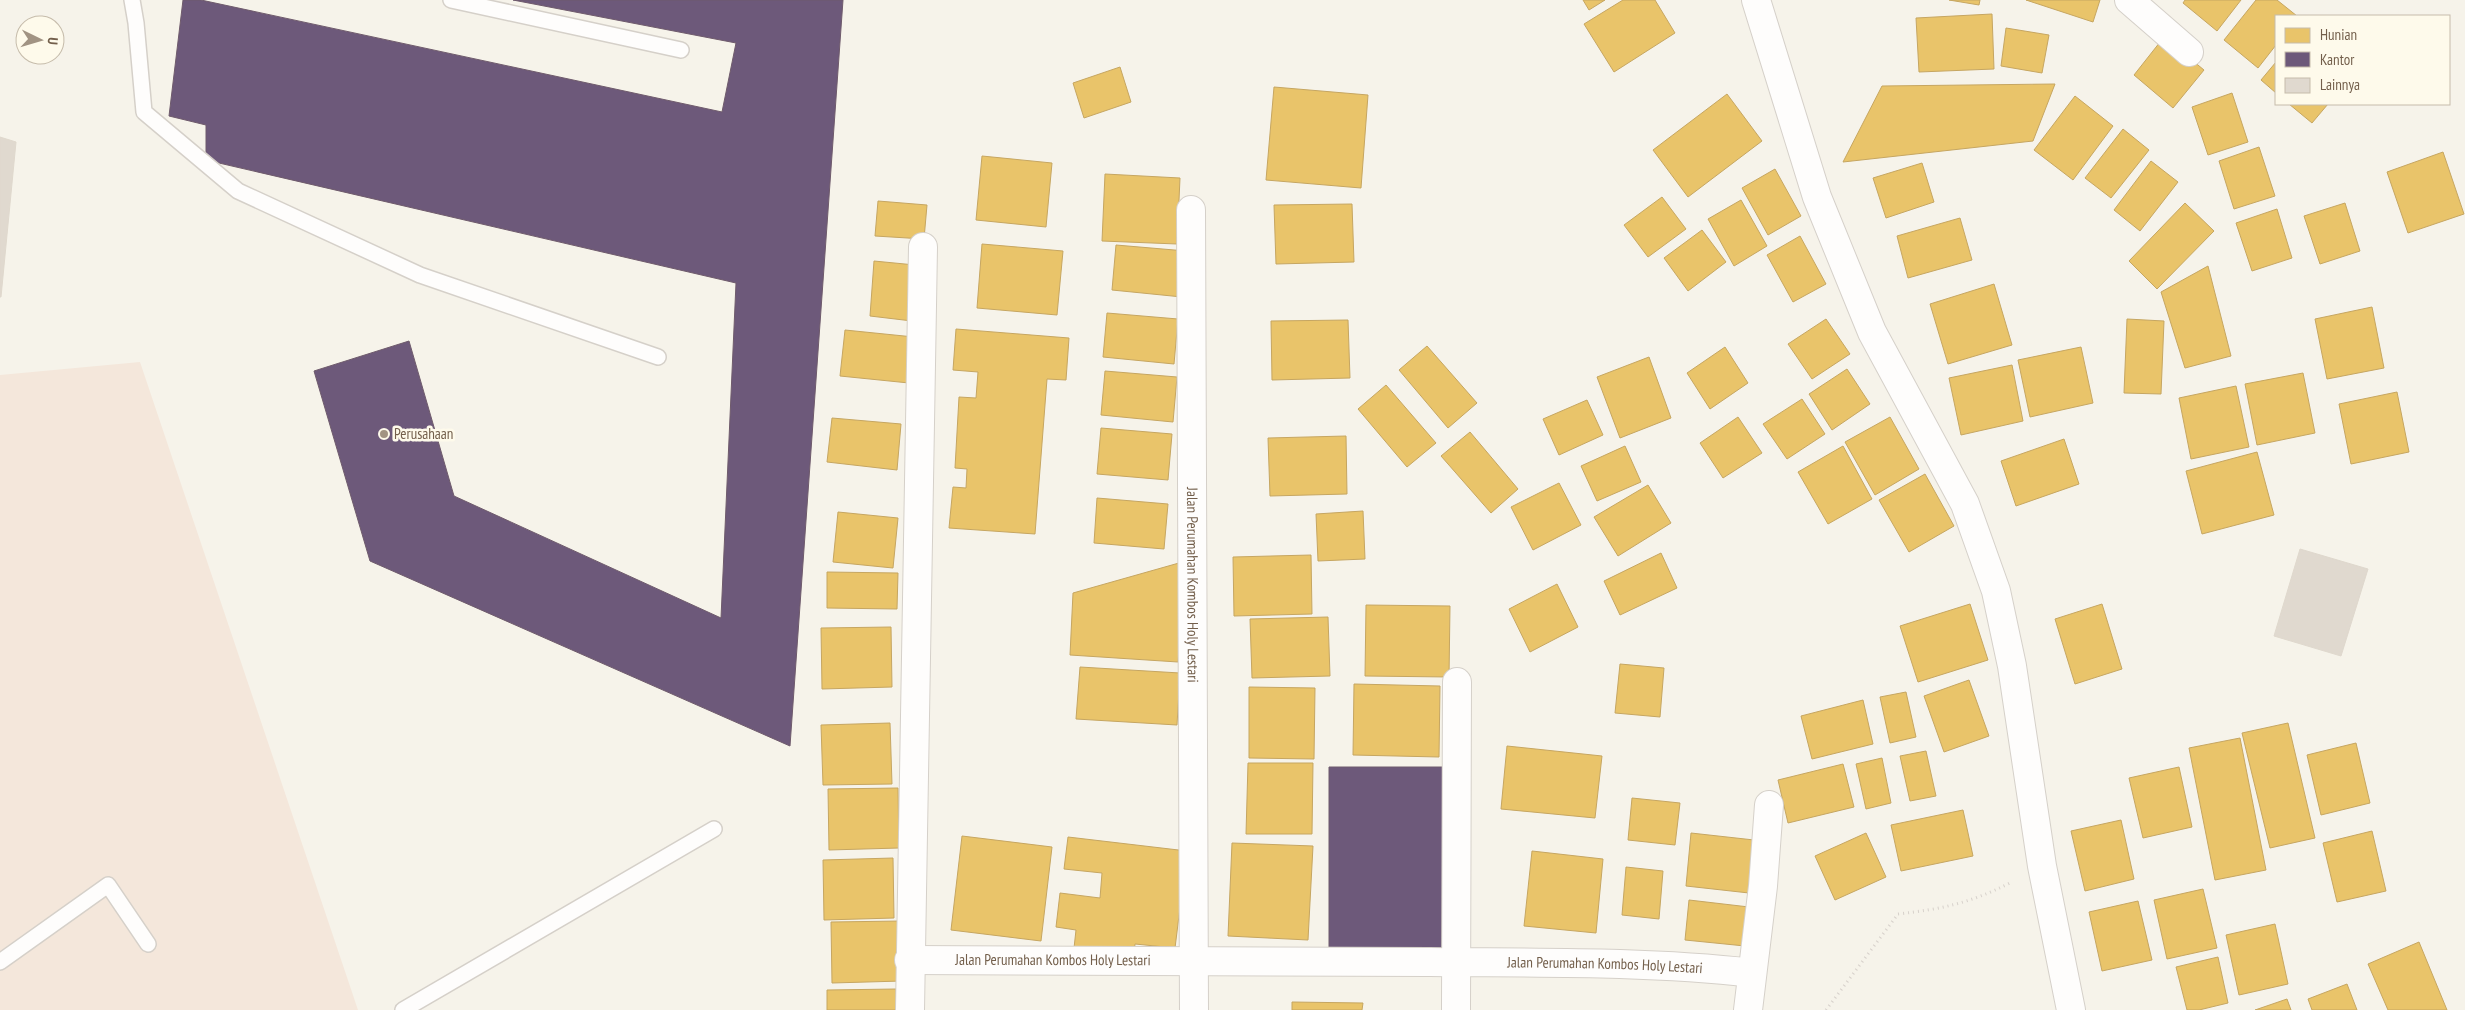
<svg xmlns="http://www.w3.org/2000/svg" width="2465" height="1010" viewBox="0 0 2465 1010" font-family="'PT Sans Narrow',sans-serif">
<rect width="100%" height="100%" fill="#f6f3ea"/>
<path fill="#f4e7db" d="M140 362 358 1010H0V375Z"/>
<path fill="#e9c46a" stroke="#c6a661" d="M1583 0H1605L1589 10Z
M1623 0H1655L1675 33 1614 72 1584 24Z
M1949 0H1980L1979 5Z
M2026 0H2100L2093 22Z
M2185 0H2241L2217 31 2183 3Z
M2256 0H2277L2297 16H2276V45L2258 68 2224 40Z
M1992 14 1994 69 1919 72 1916 18Z
M2006 28 2049 35 2042 73 2001 66Z
M2164 37 2204 70 2173 108 2134 75Z
M2276 62V93L2261 80Z
M1120 67 1131 102 1084 118 1073 83Z
M2055 84 2033 141 1843 162 1882 86Z
M1274 87 1368 95 1361 188 1266 180Z
M2232 93 2248 142 2208 155 2192 107Z
M1727 94 1762 141 1688 197 1653 150Z
M2075 96 2113 126 2073 180 2034 150Z
M2289 104H2328L2312 123Z
M2123 129 2149 150 2111 198 2085 178Z
M2259 147 2275 196 2234 209 2219 161Z
M2443 152 2464 214 2408 233 2387 172Z
M982 156 1052 163 1046 227 976 220Z
M2151 161 2178 182 2140 231 2114 210Z
M1922 163 1934 202 1886 218 1873 178Z
M1775 169 1801 216 1768 235 1742 188Z
M1105 174 1180 178 1177 244 1102 241Z
M1662 197 1686 229 1648 257 1624 225Z
M1741 200 1767 246 1734 266 1708 219Z
M878 201 927 205 924 239 875 236Z
M2185 203 2214 231 2157 289 2129 261Z
M2345 203 2360 251 2320 264 2304 216Z
M1352 204 1354 262 1276 264 1274 205Z
M2277 209 2292 258 2252 271 2236 223Z
M1960 218 1972 260 1908 278 1897 236Z
M1702 230 1726 262 1688 291 1664 258Z
M1800 236 1826 284 1793 302 1767 255Z
M982 244 1063 251 1057 315 977 308Z
M1116 245 1186 251 1182 297 1112 290Z
M874 261 915 265 912 321 870 316Z
M2208 266 2231 356 2185 368 2161 292Z
M1994 284 2012 345 1948 364 1930 304Z
M2372 307 2384 368 2327 379 2315 319Z
M1107 313 1178 319 1174 364 1103 357Z
M1826 319 1850 354 1812 379 1788 344Z
M2127 319 2164 321 2161 394 2124 393Z
M1348 320 1350 378 1272 380 1271 321Z
M956 329 1069 338 1066 380 1047 379 1035 534 949 528 953 487 966 488 967 469 955 468 959 397 976 398 978 372 953 370Z
M845 330 914 337 909 383 840 376Z
M1427 346 1477 403 1448 428 1399 370Z
M1725 347 1748 383 1710 409 1687 373Z
M2081 347 2093 403 2030 417 2018 360Z
M1649 357 1671 418 1620 438 1597 377Z
M2012 365 2023 421 1961 435 1949 378Z
M1847 369 1870 404 1832 430 1809 394Z
M1105 371 1177 377 1173 422 1101 415Z
M2303 373 2315 433 2257 445 2245 384Z
M1386 385 1436 443 1407 467 1358 409Z
M2236 386 2249 447 2191 459 2179 398Z
M2397 392 2409 452 2351 464 2339 404Z
M1802 399 1825 434 1787 459 1763 424Z
M1587 400 1603 435 1559 455 1543 419Z
M1738 417 1762 453 1723 478 1700 443Z
M1890 417 1919 469 1875 495 1845 442Z
M832 418 901 424 897 470 827 462Z
M1101 428 1172 434 1168 480 1097 474Z
M1470 432 1518 489 1491 513 1441 456Z
M1346 436 1347 494 1270 496 1268 438Z
M2064 439 2079 484 2016 506 2001 461Z
M1625 446 1641 482 1597 501 1581 466Z
M1843 446 1872 499 1828 524 1798 472Z
M2257 452 2274 515 2202 534 2186 471Z
M1925 474 1954 526 1909 552 1879 500Z
M1559 483 1581 525 1533 550 1511 507Z
M1648 485 1671 523 1618 556 1594 517Z
M1097 498 1168 504 1164 549 1094 543Z
M1363 511 1365 559 1318 561 1316 514Z
M838 512 898 518 893 568 833 562Z
M1661 553 1677 588 1620 615 1604 581Z
M1311 555 1312 614 1234 616 1233 557Z
M1186 561 1178 662 1070 655 1073 593Z
M827 572 898 573 897 609 827 608Z
M1557 584 1578 627 1530 652 1509 609Z
M1970 604 1988 660 1918 682 1900 626Z
M2102 604 2122 669 2075 684 2055 619Z
M1366 605 1450 606 1449 677 1365 676Z
M1328 617 1330 676 1252 678 1250 619Z
M891 627 892 687 822 689 821 628Z
M1620 664 1664 668 1660 717 1615 713Z
M1080 667 1180 673 1177 725 1076 719Z
M1969 680 1989 736 1944 752 1924 696Z
M1354 684 1440 686 1439 757 1353 755Z
M1249 687 1315 688 1314 759 1249 758Z
M1906 692 1916 737 1890 743 1880 697Z
M1863 700 1873 744 1812 759 1801 716Z
M890 723 892 784 823 785 821 725Z
M2288 723 2315 838 2270 848 2242 733Z
M2240 738 2266 870 2215 880 2189 748Z
M2356 743 2370 803 2321 815 2307 755Z
M1507 746 1602 756 1595 818 1501 809Z
M1926 751 1936 796 1910 801 1900 756Z
M1882 758 1891 803 1866 809 1856 764Z
M1248 763H1313L1312 834H1246Z
M1843 764 1854 807 1788 823 1778 780Z
M2179 767 2192 827 2143 838 2129 778Z
M898 788 899 848 829 850 828 789Z
M1632 798 1680 803 1675 845 1628 840Z
M1963 810 1973 856 1901 871 1891 825Z
M2121 820 2134 879 2085 891 2071 831Z
M2372 831 2386 891 2337 902 2323 843Z
M1691 833 1763 841 1758 894 1686 886Z
M1866 833 1886 877 1835 900 1815 856Z
M962 836 1052 847 1041 941 951 930Z
M1068 837 1187 851 1175 948 1135 944 1134 955 1074 948 1076 930 1056 927 1060 893 1100 898 1102 873 1064 869Z
M1232 843 1313 846 1308 940 1228 936Z
M1532 851 1603 859 1596 933 1524 926Z
M893 858 894 918 824 920 823 860Z
M1626 867 1663 871 1659 919 1622 915Z
M2203 889 2217 948 2167 959 2154 900Z
M1689 900 1749 907 1745 946 1685 940Z
M2138 901 2152 960 2102 971 2089 912Z
M901 921 902 981 832 983 831 922Z
M2275 924 2288 984 2239 995 2226 935Z
M2419 942 2447 1010H2388L2368 964Z
M2218 957 2228 1003 2199 1010H2187L2176 967Z
M2347 984 2357 1010H2312L2308 999Z
M896 989 897 1010H827V990Z
M2287 999 2291 1010H2255Z
M1292 1002 1363 1003 1362 1010H1292Z"/>
<path fill="#6d597a" stroke="#6f5b6c" d="M183 0H201L722 112 736 43 513 0H843L790 746 370 561 314 371 409 341 454 496 721 618 736 283 206 160V125L169 116Z
M1329 767H1451L1450 953 1329 952Z"/>
<path fill="#e0d9cf" stroke="#dfd8cd" d="M0 137 16 142 1 297H0Z
M2300 549 2368 569 2341 656 2274 636Z"/>
<g fill="none" stroke-linecap="round" stroke-linejoin="round">
<g stroke="#d5d0c9" stroke-width="18">
<path id="lane" d="M132 0 136 23 144 112 238 191 420 275 658 357
M451 0 681 50
M0 962 108 885 148 944
M403 1010 714 829"/>
</g>
<g stroke="#d5d0c9" stroke-width="30">
<g id="street">
<path d="M1756 0 1817 197 1872 332 1965 504 1996 591 2012 666 2042 866 2071 1010"/>
<path d="M2129 0 2189 52"/>
<path id="s1" d="M1191 210 1194 1010"/>
<path id="s2" d="M909 960C1083 960 1257 960 1430 962 1537 963 1646 961 1752 973"/>
<path d="M910 1010 923 247"/>
<path d="M1456 1010 1457 682"/>
<path d="M1748 1010 1763 886 1769 805"/>
</g>
</g>
<path stroke="#d7d1cb" stroke-width="3" stroke-dasharray="1 4" stroke-linecap="butt" d="M1826 1010 1898 914C1942 909 1970 903 2010 883"/>
<use href="#lane" stroke="#fefdfc" stroke-width="15"/>
<use href="#street" stroke="#fefdfc" stroke-width="28"/>
</g>
<circle fill="#a19383" stroke="#fefaeb" stroke-width="2" cx="384" cy="434" r="5"/>
<g text-anchor="middle" stroke-width="5" stroke-linejoin="round" paint-order="stroke">
<g font-size="15" fill="#735f4b" stroke="#fefaeb" text-anchor="start">
<text x="394" y="439">Perusahaan</text>
</g>
<g font-size="15" fill="#735f4b" stroke="#fefaeb">
<text dy="5" stroke="none"><textPath href="#s1" startOffset="375">Jalan Perumahan Kombos Holy Lestari</textPath></text>
<text dy="5" stroke="none"><textPath href="#s2" startOffset="144">Jalan Perumahan Kombos Holy Lestari</textPath></text>
<text dy="5" stroke="none"><textPath href="#s2" startOffset="696">Jalan Perumahan Kombos Holy Lestari</textPath></text>
</g>
</g>
<rect x="2275" y="15" width="175" height="90" fill="#fefaeb" stroke="#c6bcab"/>
<rect x="2285" y="28" width="25" height="15" fill="#e9c46a" stroke="#c6bcab"/>
<text x="2320" y="40" font-size="15" fill="#735f4b">Hunian</text>
<rect x="2285" y="52" width="25" height="15" fill="#6d597a" stroke="#c6bcab"/>
<text x="2320" y="65" font-size="15" fill="#735f4b">Kantor</text>
<rect x="2285" y="78" width="25" height="15" fill="#e0d9cf" stroke="#c6bcab"/>
<text x="2320" y="90" font-size="15" fill="#735f4b">Lainnya</text>
<g transform="translate(40 40) rotate(95)"><circle r="24" fill="#fefaeb" stroke="#c6bcab"/>
<path d="M0-4L9 19L0 12L-9 19Z" fill="#a19383"/>
<text y="-8" font-size="14" font-weight="bold" text-anchor="middle" fill="#735f4b">U</text>
</g>
</svg>
